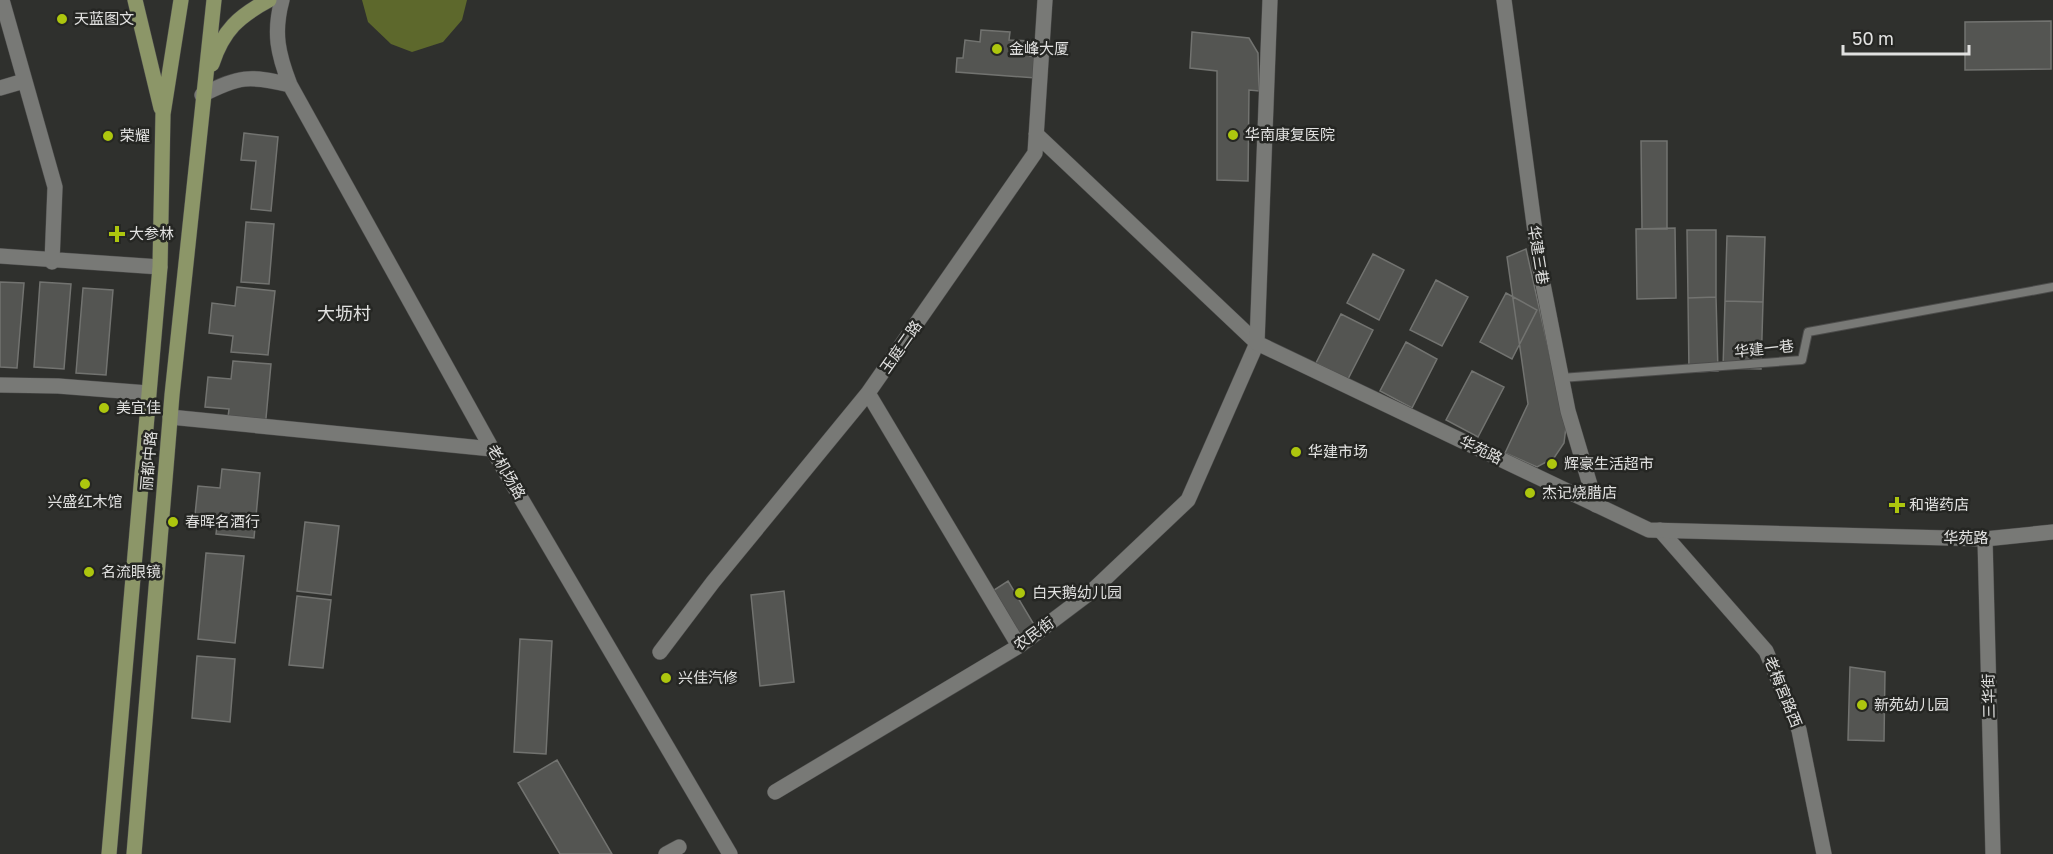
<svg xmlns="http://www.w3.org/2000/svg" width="2053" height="854" viewBox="0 0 2053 854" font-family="'Golos Text','Noto Sans SC',sans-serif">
<rect width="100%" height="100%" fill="#2f302d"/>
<path fill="#5d682c" d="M362 0H467L462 20 443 42 412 52 391 44 368 22Z"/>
<path fill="#545552" stroke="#727370" stroke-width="1.5" d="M2051 21V69L1965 70V22Z
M981 30 1010 32 1009 40 1031 41 1030 56 1038 57 1036 78 956 72 957 58H963L965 40 980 42Z
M1192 32 1249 38 1258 53 1259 91 1249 90 1248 181 1217 180V71L1190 68Z
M244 133 278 137 271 211 251 209 256 161 241 160Z
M1641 141H1667V229H1642Z
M246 222 274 224 269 284 241 282Z
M1675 228 1676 298 1637 299 1636 229Z
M1687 230H1716V297L1688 298Z
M1727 236 1765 237 1763 302 1725 301Z
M1526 249 1566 427 1564 443 1554 458 1537 467 1505 453 1528 404 1507 257Z
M1373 254 1404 270 1379 320 1347 303Z
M1436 280 1468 297 1442 346 1410 330Z
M0 282 24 283 17 368 0 367Z
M40 282 71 284 64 369 34 367Z
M237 287 275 291 268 355 231 352 233 336 209 333 212 303 235 306Z
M83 288 113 290 106 375 76 373Z
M1506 293 1537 310 1512 359 1480 342Z
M1716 297 1718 371 1689 372 1688 298Z
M1725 301 1763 302 1761 369 1723 368Z
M1341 314 1373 330 1348 379 1316 363Z
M1406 342 1437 359 1412 408 1380 391Z
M233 361 271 364 265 429 227 425 229 409 205 407 208 377 231 379Z
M1472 371 1504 387 1478 437 1446 420Z
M222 469 260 473 254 538 216 534 218 518 195 515 198 486 220 488Z
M305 522 339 526 331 595 297 591Z
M206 553 244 556 235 643 198 639Z
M1008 581 1036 628 1019 638 991 592Z
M784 591 794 682 760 686 751 595Z
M297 596 331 600 323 668 289 665Z
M520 639 552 641 546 754 514 752Z
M197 656 235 659 230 722 192 718Z
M1850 667 1885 672 1884 741 1848 740Z
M557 760 612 854H560L518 783Z"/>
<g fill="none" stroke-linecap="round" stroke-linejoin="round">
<g stroke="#4c4c4b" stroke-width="10">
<path id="lane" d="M1561 378 1802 360 1808 332 2053 287"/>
</g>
<g stroke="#4c4c4b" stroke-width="16">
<path id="street" d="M2 0 55 187 52 262
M1504 0 1540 269 1568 411 1596 505
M0 88 24 81
M0 256 160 267
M0 385 58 386 148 393
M868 393 1019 646
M170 417 492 449
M1660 530 1766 651 1799 730 1824 854
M1985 539 1993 854
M660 652 713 582 868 393 1035 153 1045 0
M775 792 1019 646 1092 591 1188 500 1257 343 1036 134
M666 854 679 847"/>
</g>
<g stroke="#4c4c4b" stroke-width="16">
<path id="secondary" d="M282 0C273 33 278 54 290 85L492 449 730 854
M1270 0 1257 343 1649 530 1985 539 2053 532
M202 95C239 76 249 75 290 85"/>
</g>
<g stroke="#4c4c4b" stroke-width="16">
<path id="primary" d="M135 0 161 108
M212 64C223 30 239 16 269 0
M109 854 160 267 163 114 181 0
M134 854 172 395 214 0"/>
</g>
<use href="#lane" stroke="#787976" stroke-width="8"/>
<use href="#street" stroke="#787976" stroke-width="15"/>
<use href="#secondary" stroke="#787976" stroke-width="15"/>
<use href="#primary" stroke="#8c9668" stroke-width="15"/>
</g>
<g fill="#adc60e" stroke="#252623" stroke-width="2">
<circle cx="62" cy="19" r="6"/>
<circle cx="997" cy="49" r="6"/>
<circle cx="1233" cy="135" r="6"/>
<circle cx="108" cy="136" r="6"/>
<path d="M114 225h6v6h6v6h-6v6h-6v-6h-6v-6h6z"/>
<circle cx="104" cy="408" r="6"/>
<circle cx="1296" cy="452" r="6"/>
<circle cx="1552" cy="464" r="6"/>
<circle cx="85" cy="484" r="6"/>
<circle cx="1530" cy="493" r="6"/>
<path d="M1894 496h6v6h6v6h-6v6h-6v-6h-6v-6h6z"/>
<circle cx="173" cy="522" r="6"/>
<circle cx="89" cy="572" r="6"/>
<circle cx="1020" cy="593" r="6"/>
<circle cx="666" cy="678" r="6"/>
<circle cx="1862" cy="705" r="6"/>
</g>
<g text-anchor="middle" stroke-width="5" stroke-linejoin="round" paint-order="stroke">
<g font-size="15" fill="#e1e1e0" stroke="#252623" text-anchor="start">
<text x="74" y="24">天蓝图文</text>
<text x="1009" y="54">金峰大厦</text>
<text x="1245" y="140">华南康复医院</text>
<text x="120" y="141">荣耀</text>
<text x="129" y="239">大参林</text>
<text x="116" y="413">美宜佳</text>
<text x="1308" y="457">华建市场</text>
<text x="1564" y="469">辉豪生活超市</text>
<text x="1542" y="498">杰记烧腊店</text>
<text x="85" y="507" text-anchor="middle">兴盛红木馆</text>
<text x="1909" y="510">和谐药店</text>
<text x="185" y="527">春晖名酒行</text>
<text x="101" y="577">名流眼镜</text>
<text x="1032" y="598">白天鹅幼儿园</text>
<text x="678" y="683">兴佳汽修</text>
<text x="1874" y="710">新苑幼儿园</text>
</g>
<g font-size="15" fill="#e1e1e0" stroke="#252623">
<text transform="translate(1538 255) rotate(81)" y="5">华建三巷</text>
<text transform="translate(901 347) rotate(-55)" y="5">玉庭二路</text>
<text transform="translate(1764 349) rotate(-6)" y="5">华建一巷</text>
<text transform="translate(1481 450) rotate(26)" y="5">华苑路</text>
<text transform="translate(149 461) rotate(-85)" y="5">丽都中路</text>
<text transform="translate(506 472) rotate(60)" y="5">老机场路</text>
<text x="1966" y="543">华苑路</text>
<text transform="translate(1034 634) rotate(-36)" y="5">农民街</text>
<text transform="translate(1783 692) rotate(68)" y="5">老梅宮路西</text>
<text transform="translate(1989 696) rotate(-91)" y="5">三华街</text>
</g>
<g font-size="18" fill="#e1e1e0" stroke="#252623">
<text x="344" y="320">大坜村</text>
</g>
</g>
<path d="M1843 45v9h126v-9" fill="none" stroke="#e1e1e0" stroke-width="3"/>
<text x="1852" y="45" font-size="18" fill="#e1e1e0" stroke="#252623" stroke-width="4.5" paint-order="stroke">50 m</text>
</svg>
